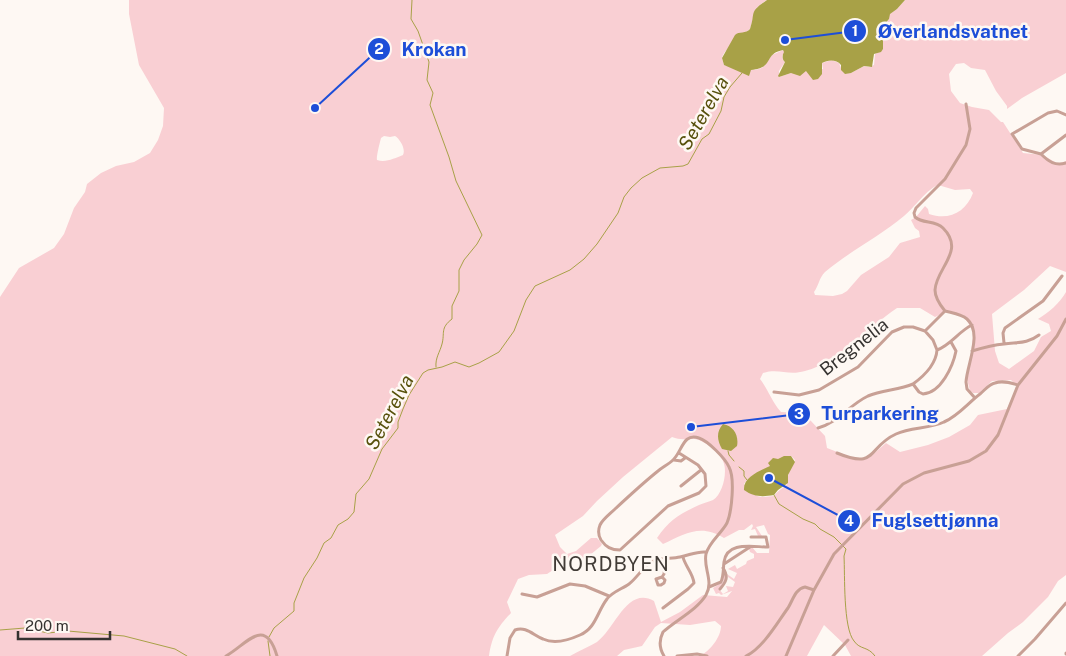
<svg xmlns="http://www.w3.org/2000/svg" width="1066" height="656" viewBox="0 0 1066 656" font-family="'Public Sans',sans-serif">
<rect width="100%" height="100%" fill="#fef8f3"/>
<path fill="#f9cfd3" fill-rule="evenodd" d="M129 0H767C751 10 755 15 750 29 744 34 723 50 722 58 722 59 724 64 724 65L749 72 751 70C766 69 764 65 772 55L783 50 785 52 782 56 783 60 785 62 779 71V77L791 73 823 69 822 63 832 60 839 63 841 68 851 73 864 66 869 67 874 65 875 54 877 53 883 49V26L889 19V14L897 9 905 0H1066V73L1022 98 1007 109V106L996 91 985 70 971 68 964 63 956 64 949 74 951 91 960 103 972 107 989 110 1001 122H1003L1023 153 1043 155 1058 164 1066 161V272L1050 266 1024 290 992 314 995 351 999 363 1009 369 1034 351 1041 337 1051 331 1049 324 1038 319C1048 313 1060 303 1066 292V575L1058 581 1048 597 1023 622 1008 633 982 656H851L845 645 824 625 807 656H700C710 651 721 637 721 626L715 621 690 625 661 623 655 627 642 646 624 650 617 656H570C578 651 589 647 597 642 615 629 627 586 654 601L661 622 680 612 703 595 727 597 732 591 721 595 719 593 716 594 713 588 723 582 724 572 726 578 719 589 723 594 728 591 726 586 733 587 735 582 728 577 727 574 734 579 737 573 728 569 735 565 737 569 746 564 747 561 754 558V554L750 552 749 549 752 547 757 553H769L770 535 768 534 764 525 756 527 762 536H758L755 529 751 530 753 526 752 524 744 530H739L724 538C701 523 684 534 663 544L657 538C669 520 680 514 699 505 703 503 709 502 713 500 723 494 728 471 723 461 719 452 710 445 701 441 691 436 684 442 672 437L623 477 597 501 583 516 555 535 560 547 567 554 576 551 591 538H597L602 544 601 546 585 559H581L576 554 565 564 566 566 556 568 547 574 529 575 518 579 507 602 511 613C497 628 492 636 489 656H0V297L19 268 54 248 64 234 74 208 85 192 87 184 101 173 116 166 134 162 150 153 158 140 163 126 164 108 139 65 129 14ZM384 136 390 137 395 136C400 139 406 149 403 155 395 158 386 163 377 160 376 157 380 142 381 138ZM938 185 955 190 970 189 973 193C966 212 949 221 929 214L928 209 925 206 916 217 911 220 915 228 919 231 920 237 900 243 889 257 861 275 847 291 842 294 833 296 815 295 814 292C819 285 819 278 825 272 850 251 879 237 904 216 913 209 928 188 938 185ZM897 308H920L935 317 946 312 963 315 974 332 967 379 970 391 973 393H979L992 381 1011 380 1017 386 1007 409 978 415 970 425 949 437 928 445 900 452 886 443 870 457 858 460 827 448 825 436 811 421 801 413 781 412C772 402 768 389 760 379L763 373C779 368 788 376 805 371 842 361 866 329 897 308ZM791 456 795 460C793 465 789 470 788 476 787 479 788 482 787 484 785 487 777 491 774 496 757 498 754 497 744 484L747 480Z"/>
<path fill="#a8a147" d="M767 0H905L897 9 890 14 889 19 883 26V49L881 52 874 54 872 67 864 66 851 73 845 74 841 70V65C836 59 828 60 822 63V74L818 79 813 80 806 71 800 76 791 73 779 77 778 76 785 62C782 59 782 56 784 52L783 50C763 54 775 68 751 70L749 76 724 65 722 58 735 35C739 31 746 34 750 29 756 12 748 13 767 0Z
M723 424C734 426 739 436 737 446L731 451 722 449C717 440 716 432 723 424Z
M784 456H791L795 462 788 475V483L778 490 774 495C762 497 754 497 744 490 743 477 760 471 770 466L768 463 773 458 778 459Z"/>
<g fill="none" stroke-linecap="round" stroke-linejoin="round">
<path stroke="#a8a147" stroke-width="1" d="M412 0 411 19 418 31 429 62 427 80 433 93 430 105 449 157 456 181 482 235 477 244 464 260 459 270V291L452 306V319C440 328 445 333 442 344 440 352 435 358 436 367
M728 451 729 455 734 461
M739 467 744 471V476L747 480
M774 495 779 504 803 519 815 524 820 529 834 537 846 549 844 556C845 575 843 628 854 641 860 650 868 646 875 656
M0 630 25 628 48 633 68 631 124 636 175 649 187 656
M269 637 274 628 294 611V603L304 578 317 558 324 543 331 538 338 525 348 519 354 512 356 494 369 479 382 449 398 428V422L403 409 409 395 423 373 428 370 442 367 455 362 469 367 479 363 499 352 514 331 526 300 535 286 570 270 584 259 597 244 618 213 624 197 631 188 642 178 660 168 683 166 688 164 702 139 709 134 721 111 724 97 730 87 742 73
M268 641 270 656"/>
<path stroke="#c8a095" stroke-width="3" d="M966 104 970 129 966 145 945 179 916 208 914 213 915 217C923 224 935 220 943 228 966 251 936 268 935 290 935 298 940 305 945 311 952 313 961 314 967 319 983 333 967 364 966 382L967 389 975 398
M1041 154 1022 149 1012 134 1048 113 1057 111 1066 115
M1041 154 1066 135
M1041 154C1049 162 1055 166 1066 163
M925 331 933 340 937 350C951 345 959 331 972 325
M1004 343 1003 333 1005 328 1043 301 1062 276
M937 350C936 364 924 376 913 384L919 392 923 394C941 393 953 366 956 351L951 342
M972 351C982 348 993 345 1004 344 1018 342 1027 344 1039 335
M774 392 799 395 819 390 858 367 892 332 904 327H913L925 331 945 311
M818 428C838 423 849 405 868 396 882 390 899 390 913 384
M837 453C878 470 867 447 896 434 911 427 929 429 944 422 958 416 968 403 980 394 985 390 989 384 995 383 1003 380 1011 383 1018 385
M674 460 681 461 685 458
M681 486 701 470
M724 564 750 547
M662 577 665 580 664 583 661 585H658L656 579 662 577 664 574 666 559
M709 587 721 582C724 575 723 569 724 562 727 541 752 547 768 547L766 537H751
M720 589C726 582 729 577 723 568
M522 594 537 597 570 584 585 586 609 596
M663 608 688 589 694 583C693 573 685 566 683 557
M1066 653V654
M226 656C246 645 265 615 277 656
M507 656 510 638 515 630C526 626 533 635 543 639 554 644 569 640 580 635 596 628 597 612 607 599 612 592 622 589 629 584 637 578 642 568 651 562 659 557 671 559 680 557 690 555 697 551 706 552
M664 656C659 648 659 640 663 632 676 620 697 610 706 595 714 581 703 568 706 554 709 542 721 534 727 523 732 511 735 478 729 467 725 458 708 441 699 438 683 432 682 452 673 460 669 464 663 467 658 471 643 483 629 496 615 509 610 514 603 519 600 525 598 530 598 535 601 540 606 547 611 550 620 550L668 506 699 493 706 486 705 474 698 465 679 453
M677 656 697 654 707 656
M746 656C763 648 777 623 788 608 793 600 795 589 805 587L814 590
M786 656 814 590 834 554 903 484 924 473 969 461 986 451 998 435 1018 385 1057 336 1066 319
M833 656 848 640
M1018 656 1035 639 1066 603"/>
</g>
<g text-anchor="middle" stroke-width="5" stroke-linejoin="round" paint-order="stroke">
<g font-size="18" fill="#353230" stroke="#fef8f3">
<text transform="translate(854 347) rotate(-38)" y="6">Bregnelia</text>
</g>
<g font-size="19" font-style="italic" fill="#57510c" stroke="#fef8f3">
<text transform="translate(703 113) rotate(-60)" y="7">Seterelva</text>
<text transform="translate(389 412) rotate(-62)" y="7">Seterelva</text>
</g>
<g font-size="20" letter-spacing="1" fill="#423c37" stroke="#fef8f3">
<text x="611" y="571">NORDBYEN</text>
</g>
</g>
<path fill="none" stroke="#1d4ed8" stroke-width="2" d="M785 40L855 31M315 108L379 49M691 427L799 414M769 478L849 521"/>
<g fill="#1d4ed8" stroke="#fef8f3" stroke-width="2">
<circle cx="785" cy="40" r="5"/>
<circle cx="315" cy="108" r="5"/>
<circle cx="691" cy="427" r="5"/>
<circle cx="769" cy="478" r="5"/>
<circle cx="855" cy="31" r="12"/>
<circle cx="379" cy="49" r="12"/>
<circle cx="799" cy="414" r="12"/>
<circle cx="849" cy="521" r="12"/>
</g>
<g font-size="15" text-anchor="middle" font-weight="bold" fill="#fff">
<text x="855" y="36">1</text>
<text x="379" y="54">2</text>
<text x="799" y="419">3</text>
<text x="849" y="526">4</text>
</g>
<g font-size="19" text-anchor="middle" font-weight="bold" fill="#1d4ed8" stroke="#fef8f3" stroke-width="5" stroke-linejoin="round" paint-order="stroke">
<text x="953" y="38">Øverlandsvatnet</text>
<text x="434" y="56">Krokan</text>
<text x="880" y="420">Turparkering</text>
<text x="935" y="527">Fuglsettjønna</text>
</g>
<path d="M18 631v8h92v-8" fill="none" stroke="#353230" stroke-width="2.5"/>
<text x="25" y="631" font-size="15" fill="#353230" stroke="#fef8f3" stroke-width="4" paint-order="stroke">200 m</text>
</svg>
